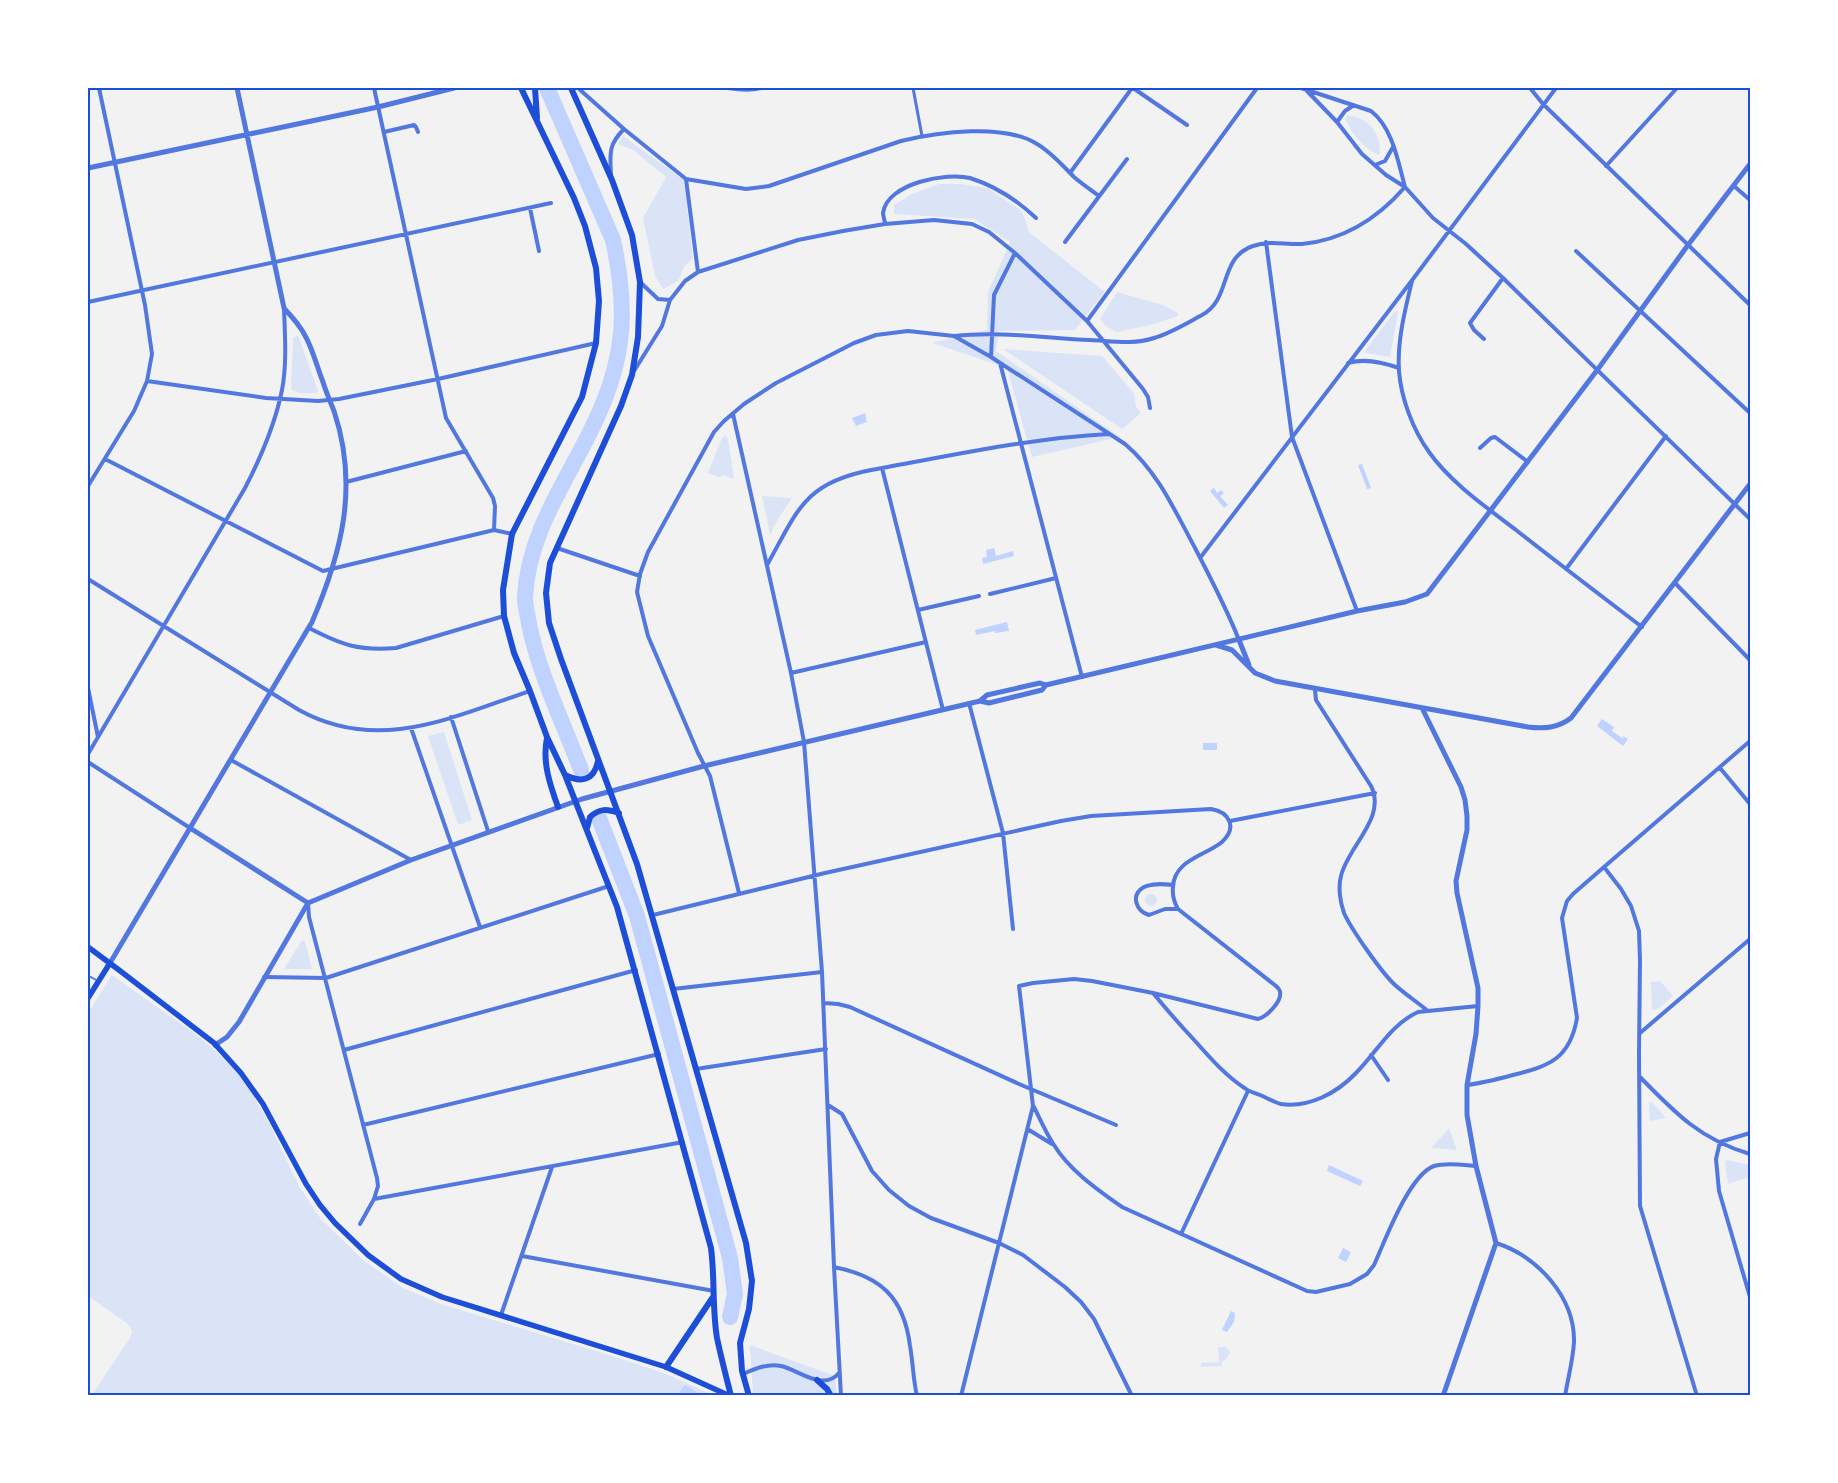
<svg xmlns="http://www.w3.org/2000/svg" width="1838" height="1483" viewBox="0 0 1838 1483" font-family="Montserrat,sans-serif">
<rect width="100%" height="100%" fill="#f2f2f2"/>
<path fill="#dbe4f7" d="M1347 115C1369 118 1381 132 1380 154L1379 155C1363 148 1353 135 1345 119Z
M623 136 684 180 693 258 684 267 678 281 663 289 655 276 643 218 666 177 633 150 618 144Z
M939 184H960L987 188 1022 211 1029 232 1101 289 1105 291 1075 330 999 331 996 351 1120 437 1032 457 1007 368 932 343 987 330 988 292 1010 242 974 219 894 214V205L912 194Z
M1117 292 1163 305 1178 313V316L1151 325 1116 332 1106 326 1100 319Z
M1395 311H1398V313L1390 357 1366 353 1365 351Z
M298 335 318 391 317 393C308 393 298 395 291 389L293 338Z
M1003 349 1102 356 1134 393 1136 407 1141 413 1122 429Z
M725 435 728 439 734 479 722 475 721 478 708 473 722 438Z
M762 496 792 498 778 519 770 535Z
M444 732 472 820 458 825 428 736Z
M1145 900a6 6 0 1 1 12 0a6 6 0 1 1-12 0Z
M302 940 305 941 312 969H284Z
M112 975 194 1033 216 1051 245 1081 269 1123 299 1186 320 1218 363 1260 403 1288 441 1304 609 1355 664 1373 713 1395H92L130 1338 132 1331 128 1324 88 1296V1013Z
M1660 981 1673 996 1658 1009 1652 1010 1651 982Z
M1652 1102 1666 1118 1650 1121 1649 1103Z
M1449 1128 1457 1150 1431 1148Z
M1727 1160 1750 1165V1177L1728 1184 1725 1162Z
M750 1345 832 1375 835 1379 837 1395H753Z
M1218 1347H1226L1230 1352 1225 1361H1222V1366L1201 1367V1363L1219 1362Z"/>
<path fill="#bfd3fe" d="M865 413 867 422 856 426 852 418Z
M1362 464 1371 488 1367 489 1358 465Z
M1214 488 1217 493 1221 490 1224 493 1220 496 1228 505 1224 508 1210 491Z
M994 548 996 556 1013 551 1014 556 983 564 982 558 987 557 986 550Z
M1007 622 1009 631 995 633V631L976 635 975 630Z
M1602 719 1614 727 1612 731 1625 740 1623 738V736L1628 739 1623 746 1597 726Z
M1203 743H1217V750H1203Z
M1329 1165 1363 1181 1360 1186 1327 1171Z
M1343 1248 1351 1252 1346 1262 1338 1258Z
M1231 1311 1235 1313 1234 1322 1227 1332 1222 1330Z
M685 1385 698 1393 696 1395H677Z"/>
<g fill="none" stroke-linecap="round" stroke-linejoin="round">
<path stroke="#bfd3fe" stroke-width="16" d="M547 88 613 240C627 305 626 352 599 413 572 475 528 528 525 598 525 606 528 616 529 624 539 674 563 722 581 770
M599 818 637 916 730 1258 735 1294 730 1317"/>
<path stroke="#5277de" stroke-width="2" d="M89 976 98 981"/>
<path stroke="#5277de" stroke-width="3" d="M913 88 922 136"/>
<path stroke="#5277de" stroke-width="4" d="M374 88 446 418 493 498 495 506 494 530
M578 88 624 129 686 179 698 272
M728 88C740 90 750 91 761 88
M1133 88 1187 125
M1301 88 1371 111C1393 128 1398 162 1405 187
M1530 88 1543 104 1750 305
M1307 91 1337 122 1362 154 1386 175 1405 187 1433 218 1466 244 1503 278 1750 519
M1337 122 1345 111 1354 105
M384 132 414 125 416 127 418 132
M1375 165 1385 161 1393 147
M1606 166 1677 88
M1070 173 1132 88
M611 175C610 154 608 145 624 129
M686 179 746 189 769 186 901 141C938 132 1004 123 1037 144 1051 152 1063 166 1074 177 1082 184 1091 190 1099 196
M1734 186 1750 200
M530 208 539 251
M885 224C885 221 883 216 883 213 887 183 947 172 970 178 995 186 1017 200 1036 218
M1065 242 1127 159
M1266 242 1292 437 1357 611
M1576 251 1750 413
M1412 281C1405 310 1397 341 1399 371 1401 398 1413 430 1429 452 1450 482 1486 507 1516 530 1558 563 1600 595 1642 627
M640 282 658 299 670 300
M88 302 551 203
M1087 321 1257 88
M954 336C999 331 1046 338 1090 340 1112 341 1133 345 1154 338 1171 333 1187 323 1202 315 1232 299 1218 258 1253 246 1270 240 1285 245 1302 244 1344 240 1378 218 1405 187
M1484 339 1474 330 1470 323 1503 278
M991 357 994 295 1015 253
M1000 363 1082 677
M1348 363C1365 358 1382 362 1399 368
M634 371 662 326 670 300 685 281 698 272 798 240 843 231 885 224 934 220 972 224 989 232 1015 253 1087 321 1143 389 1148 397 1150 408
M147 381 266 398 318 401 339 399 438 379 596 343
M733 414 791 673 804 742 822 972 834 1267 841 1396
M1480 448 1491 438 1495 437 1528 462
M105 459 323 571 494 530 512 534
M882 468 943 710
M346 482 466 451
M88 486 134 411 147 381 152 354 145 305 99 88
M557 548 640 576
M1200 558 1413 279 1556 88
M767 565C798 510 804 483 871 470 950 456 1030 438 1109 434
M1566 569 1666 436
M88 579 299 710C379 754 452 717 530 691
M1675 583 1750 660
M990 594 1056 578
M918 610 979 596
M309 628C342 645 358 651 396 648L504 616
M791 673 926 642
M88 688 98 737
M1315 690 1316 700 1371 786C1387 818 1348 846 1341 876 1338 887 1340 902 1344 913 1351 929 1382 973 1395 985 1405 994 1417 1002 1428 1011
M969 703 1003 833 1013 929
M451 717 488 831
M411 728 480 927
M88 754 245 488C261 457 275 425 282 390 287 364 285 336 284 309
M231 760 411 860
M88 762 190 828
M1720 768 1750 804
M1230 821 1375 793
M1604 867 1621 889 1631 906 1639 931 1640 961 1639 1054 1640 1206 1697 1396
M1173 885C1163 884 1152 883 1144 887 1130 895 1136 911 1149 915L1165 909H1178
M739 893 710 776 698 753 648 636 637 592 640 574 648 552 714 432 724 421 744 404 776 383 854 343 876 335 908 331 954 336 991 357 1125 444C1157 471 1174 509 1194 546 1210 577 1226 607 1239 640
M308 903 309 917 377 1178 378 1186 374 1199
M653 915 825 873 1061 821 1091 816 1211 809C1229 812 1238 827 1222 842 1205 856 1174 860 1173 887 1172 896 1174 902 1178 909L1276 986C1277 987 1280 990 1280 992 1282 1002 1266 1017 1258 1019L1153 993 1092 981 1074 979 1033 983 1019 986 1033 1106 961 1396
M264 977 326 978 609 886
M673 989 822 972
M1153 993C1167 1010 1181 1026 1196 1042 1211 1059 1227 1077 1246 1089 1250 1092 1255 1093 1260 1095 1267 1098 1274 1102 1281 1104 1309 1108 1337 1093 1356 1073 1377 1052 1390 1025 1418 1012L1478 1006
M824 1003 838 1004 850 1007 1019 1084 1116 1125
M1640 1033 1750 939
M344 1050 636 970
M1371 1055 1388 1080
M696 1069 826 1049
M1640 1077C1675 1113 1701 1140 1750 1154
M1467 1085C1483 1083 1498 1079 1513 1075 1549 1066 1570 1059 1577 1018L1562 918 1567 901 1573 894 1604 867 1750 741
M828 1105 842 1114 872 1171 889 1190 909 1206 931 1218 999 1243 1023 1255 1065 1287 1081 1302 1094 1319 1132 1396
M1034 1107C1040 1119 1046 1133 1054 1145 1069 1170 1098 1190 1122 1207L1307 1291 1316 1292 1350 1284 1367 1274 1374 1265C1385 1241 1409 1175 1434 1166 1447 1162 1463 1165 1476 1166
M363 1125 659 1054
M1029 1130 1052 1144
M1750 1133 1720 1142 1716 1159 1719 1191 1750 1297
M360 1224 374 1199 683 1142
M1181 1234 1248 1091
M1496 1243C1537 1256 1575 1297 1574 1342 1573 1360 1568 1378 1565 1396
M522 1256 714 1291
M834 1267C880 1276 904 1297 910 1346 913 1362 913 1379 917 1396
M501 1315 552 1167
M743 1374C754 1369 768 1363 781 1366 799 1370 823 1392 839 1373
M1744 1396 1750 1395"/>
<path stroke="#5277de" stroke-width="5" d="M88 168 378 107 454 88
M1239 640 1249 665
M1216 645 1232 650 1255 673 1275 681 1528 727C1544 729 1558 728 1571 718L1750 484
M980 701 987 695 1040 683 1046 685 1357 611 1405 602 1427 594 1598 369 1688 245 1750 164
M1423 710 1461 787 1465 800 1467 816V830L1456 881 1457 893 1478 988V1006L1476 1034 1467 1085V1115L1476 1166 1496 1243 1443 1396
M190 828 308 903
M308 903 411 860 582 799 704 766 980 701 989 703 1042 690 1046 685
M110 963 312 622C342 552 359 486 334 411 330 401 326 392 323 382 316 364 311 342 299 326 295 320 289 314 284 308L237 88
M215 1045 227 1037 239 1022 308 903"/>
<path stroke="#1d4ed8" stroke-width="5.5" d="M88 947 119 970 214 1043 241 1073 263 1104 306 1184 320 1205 335 1223 368 1255 401 1279 442 1297 666 1367 730 1396
M88 998 110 963"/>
<path stroke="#1d4ed8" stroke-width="6" d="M521 88 574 198 585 226 596 268 599 301 596 343 582 397 512 534 503 590 504 616 514 653 530 691 547 737 565 775 617 907 711 1248C715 1278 712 1308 717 1338 721 1357 726 1376 731 1396
M535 88 537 118
M571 88 612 180 632 235 640 282 638 337 632 375 621 406 550 563 546 593 549 623 561 659 637 864 746 1243 752 1281 749 1309 740 1343 742 1371 749 1396
M547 738C542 762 550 785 558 807
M565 775C581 783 594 781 598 761
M587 828 590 817C600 808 607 809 619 813
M666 1367 713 1297
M817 1380 827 1389 831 1396"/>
</g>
<rect width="1838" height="1483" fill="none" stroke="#ffffff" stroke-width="178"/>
<rect x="89" y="89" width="1660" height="1305" fill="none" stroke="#1d4ed8" stroke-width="2"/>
</svg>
